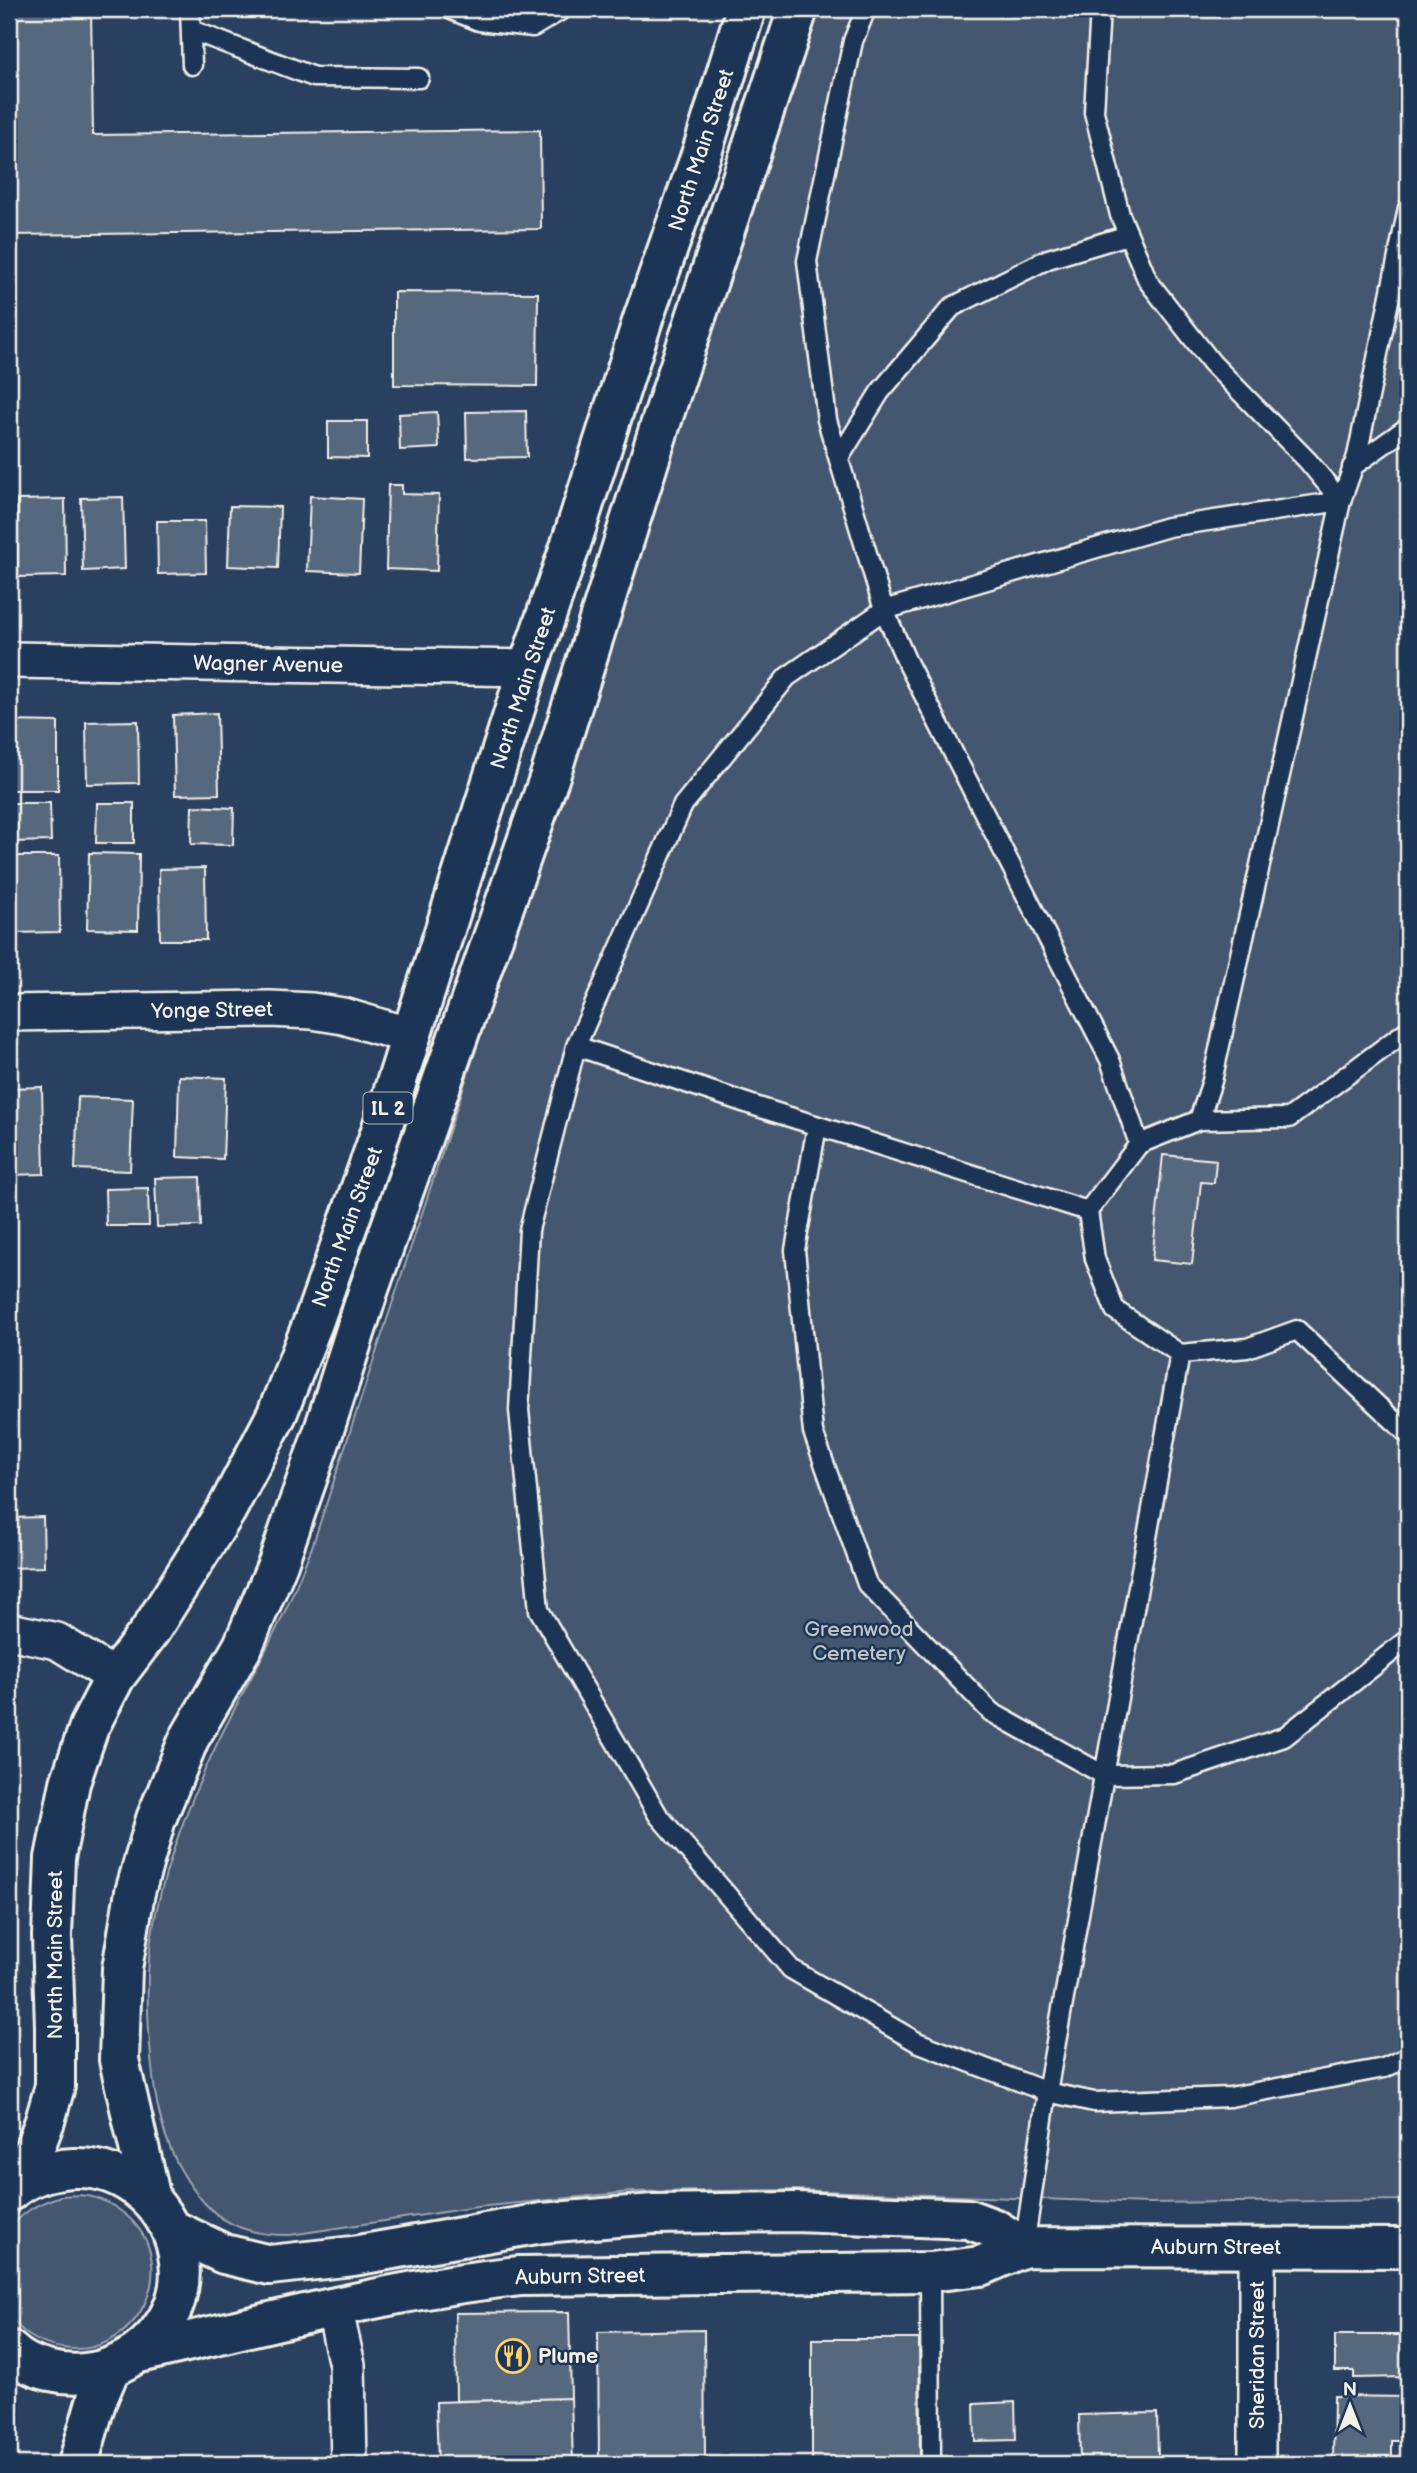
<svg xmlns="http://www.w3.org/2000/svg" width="1417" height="2473" viewBox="0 0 1417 2473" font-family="'Balsamiq Sans',sans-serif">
<rect width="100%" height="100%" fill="#2a4060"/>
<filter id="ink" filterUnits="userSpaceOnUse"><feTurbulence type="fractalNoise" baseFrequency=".0143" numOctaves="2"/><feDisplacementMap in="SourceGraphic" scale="14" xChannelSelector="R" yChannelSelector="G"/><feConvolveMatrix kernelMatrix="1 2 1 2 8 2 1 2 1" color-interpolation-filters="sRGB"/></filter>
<g filter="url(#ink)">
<path fill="#445771" stroke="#9ca4ac" stroke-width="2" d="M819 9H1408V2200L1148 2203 794 2190 631 2192 477 2207 290 2235C232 2236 204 2213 177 2163 158 2125 153 2087 150 2045 147 2009 146 1965 153 1928 167 1852 198 1779 234 1710 251 1677 270 1644 285 1611 295 1590 303 1568 312 1547Z
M61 2196C69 2196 79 2194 88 2196 102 2198 115 2206 126 2215 185 2265 137 2360 62 2348 40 2345 20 2333 9 2314V2232C21 2211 39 2203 61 2196Z"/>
<path fill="#56677d" stroke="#f4f1e8" stroke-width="2" d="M9 9H91L93 135 540 130 541 229 9 235Z
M394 292 538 293 537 386 394 385Z
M526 411 527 457 467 458 466 412Z
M437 412 439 448 400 450 399 414Z
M328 421H367V458L328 457Z
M388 485H402V494L439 495 437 571 386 569Z
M310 496 362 499 359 573 307 571Z
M123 497 125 569 83 571 81 498Z
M65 499 66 576 18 577 17 500Z
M230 506 280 507 278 568 228 566Z
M157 521H205L206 573 158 574Z
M217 713 219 794 175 795 173 715Z
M9 721 58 722V790H9Z
M138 721 139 783 87 784 86 722Z
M11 803H50L51 841 12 842Z
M97 803H134V843H96Z
M192 806 234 808 233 845 191 844Z
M89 853 139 854 138 930 87 929Z
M9 856H59L60 932 10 933Z
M205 868 206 940H160L159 869Z
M179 1076 226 1078 223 1159 177 1157Z
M42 1087 44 1174 9 1175V1088Z
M78 1097 133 1099 130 1171 75 1169Z
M1163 1155 1216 1160 1214 1183 1201 1182 1192 1264 1152 1260Z
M200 1177 201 1226 157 1227 155 1178Z
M148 1188 149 1226H106L105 1189Z
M43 1517 44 1567 9 1568V1518Z
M569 2312 571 2398 456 2401 455 2313Z
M704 2330 705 2464H599L598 2332Z
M1335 2335H1408V2377L1354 2378V2371H1335Z
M812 2339H919L920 2464H812Z
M1334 2396 1408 2397V2441H1392V2464H1333Z
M571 2398 573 2464H438L436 2402Z
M1015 2402 1016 2440 975 2441 974 2404Z
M1157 2413 1158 2459 1080 2460 1079 2415Z"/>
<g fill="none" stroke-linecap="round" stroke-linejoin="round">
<g stroke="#f4f1e8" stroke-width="23">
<path id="lane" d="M190 9 192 65
M449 9 479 21 533 27 563 9
M866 9 853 41 807 261 827 420 884 610 787 677 683 805 576 1046 529 1230 519 1410 539 1610 658 1815 791 1969 917 2042 1047 2092 1024 2247
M1100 9 1094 112 1120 215 1148 281 1212 363 1308 461 1341 501
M191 30 314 77 419 78
M839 458 880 392 952 307 1048 259 1128 235
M1352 467 1408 427
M1341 501 1357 456 1408 208
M1408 1030 1289 1118 1199 1120 1139 1144 1088 1211 1095 1259 1115 1310 1180 1354 1247 1348 1297 1330 1408 1434
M576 1046 758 1107 1088 1211
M817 1126 795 1250 813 1432 867 1584 991 1712 1104 1775 1174 1774 1284 1737 1408 1639
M1139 1144 1110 1060 906 660 884 610 1168 527 1341 501 1212 1081 1199 1120
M1180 1354 1047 2092 1094 2102 1230 2097 1384 2068 1408 2057
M930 2272 931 2464"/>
</g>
<g stroke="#f4f1e8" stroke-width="40">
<path id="street" d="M9 660 528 668
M9 1013 270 1009 312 1011 343 1016 411 1036
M9 1631 57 1641 115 1677
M1257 2247V2464
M334 2307 347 2365 349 2464"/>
</g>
<g stroke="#f4f1e8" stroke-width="44">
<path id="secondary" d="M171 2229 224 2254 270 2265 353 2256 542 2223 654 2214 796 2212 968 2219 995 2229 1024 2247
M139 2353C266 2324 391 2289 520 2276L930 2272 981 2266 1024 2247 1408 2248"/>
</g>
<g stroke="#f4f1e8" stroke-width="44">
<path id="primary" d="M22 2181 45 2121 55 2086V2026L52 1936 55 1858 70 1783 89 1727 115 1677 150 1631 227 1509 277 1414 314 1320 380 1134 528 668 570 547 644 316 703 149 746 9
M151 2199 119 2060 122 1969 135 1892 156 1819 189 1739 243 1646 278 1563 323 1433 369 1289 551 773 660 426 798 9
M9 2350C30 2371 66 2377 93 2372 144 2363 186 2314 179 2261 173 2208 127 2166 74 2168 50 2169 28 2176 10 2191
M78 2464 96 2402 110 2369"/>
</g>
<use href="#lane" stroke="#1d3557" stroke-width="18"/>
<use href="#street" stroke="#1d3557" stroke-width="35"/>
<use href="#secondary" stroke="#1d3557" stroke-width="38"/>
<use href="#primary" stroke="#1d3557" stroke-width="38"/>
</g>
</g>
<defs>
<g id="restaurant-ring" transform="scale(1.75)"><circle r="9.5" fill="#1d3557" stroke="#ffd166" stroke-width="1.5"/><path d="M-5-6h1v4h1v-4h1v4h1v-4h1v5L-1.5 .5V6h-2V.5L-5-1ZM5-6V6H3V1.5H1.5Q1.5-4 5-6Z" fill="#ffd166"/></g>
</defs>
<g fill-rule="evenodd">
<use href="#restaurant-ring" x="513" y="2356"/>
</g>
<g text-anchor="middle" stroke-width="5" stroke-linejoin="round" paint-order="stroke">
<rect fill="#1d3557" stroke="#b4b9bc" stroke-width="2" x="363.5" y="1092.5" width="49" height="31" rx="5"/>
<g font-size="19" font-weight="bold" fill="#f4f1e8">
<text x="388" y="1115">IL 2</text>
</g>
<g font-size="21" fill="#f4f1e8" stroke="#1d3557">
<text transform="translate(701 150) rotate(-72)" y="7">North Main Street</text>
<text transform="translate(268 664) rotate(1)" y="7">Wagner Avenue</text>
<text transform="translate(523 688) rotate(-72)" y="7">North Main Street</text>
<text transform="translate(212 1010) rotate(-1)" y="7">Yonge Street</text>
<text transform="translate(347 1227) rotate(-70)" y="7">North Main Street</text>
<text transform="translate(55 1955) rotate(-90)" y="7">North Main Street</text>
<text x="1216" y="2254">Auburn Street</text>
<text transform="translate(580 2276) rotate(-1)" y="7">Auburn Street</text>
<text transform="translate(1257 2355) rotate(-90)" y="7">Sheridan Street</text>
</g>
<g font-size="21" fill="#bfc3c4" stroke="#1d3557">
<text x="859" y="1636">Greenwood<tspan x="859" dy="24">Cemetery</tspan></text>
</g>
<g font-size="21" font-weight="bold" fill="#f4f1e8" stroke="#1d3557" text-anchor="start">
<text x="538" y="2363">Plume</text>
</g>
</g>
<rect width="1417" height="2473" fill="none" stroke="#1d3557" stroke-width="35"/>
<rect x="18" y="18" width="1382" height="2438" fill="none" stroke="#f4f1e8" stroke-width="2.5" filter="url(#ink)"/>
<g transform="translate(1350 2406)" stroke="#1d3557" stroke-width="5" paint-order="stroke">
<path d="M0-5L12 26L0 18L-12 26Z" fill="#f4f1e8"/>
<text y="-10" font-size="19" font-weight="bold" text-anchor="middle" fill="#f4f1e8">N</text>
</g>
</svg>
